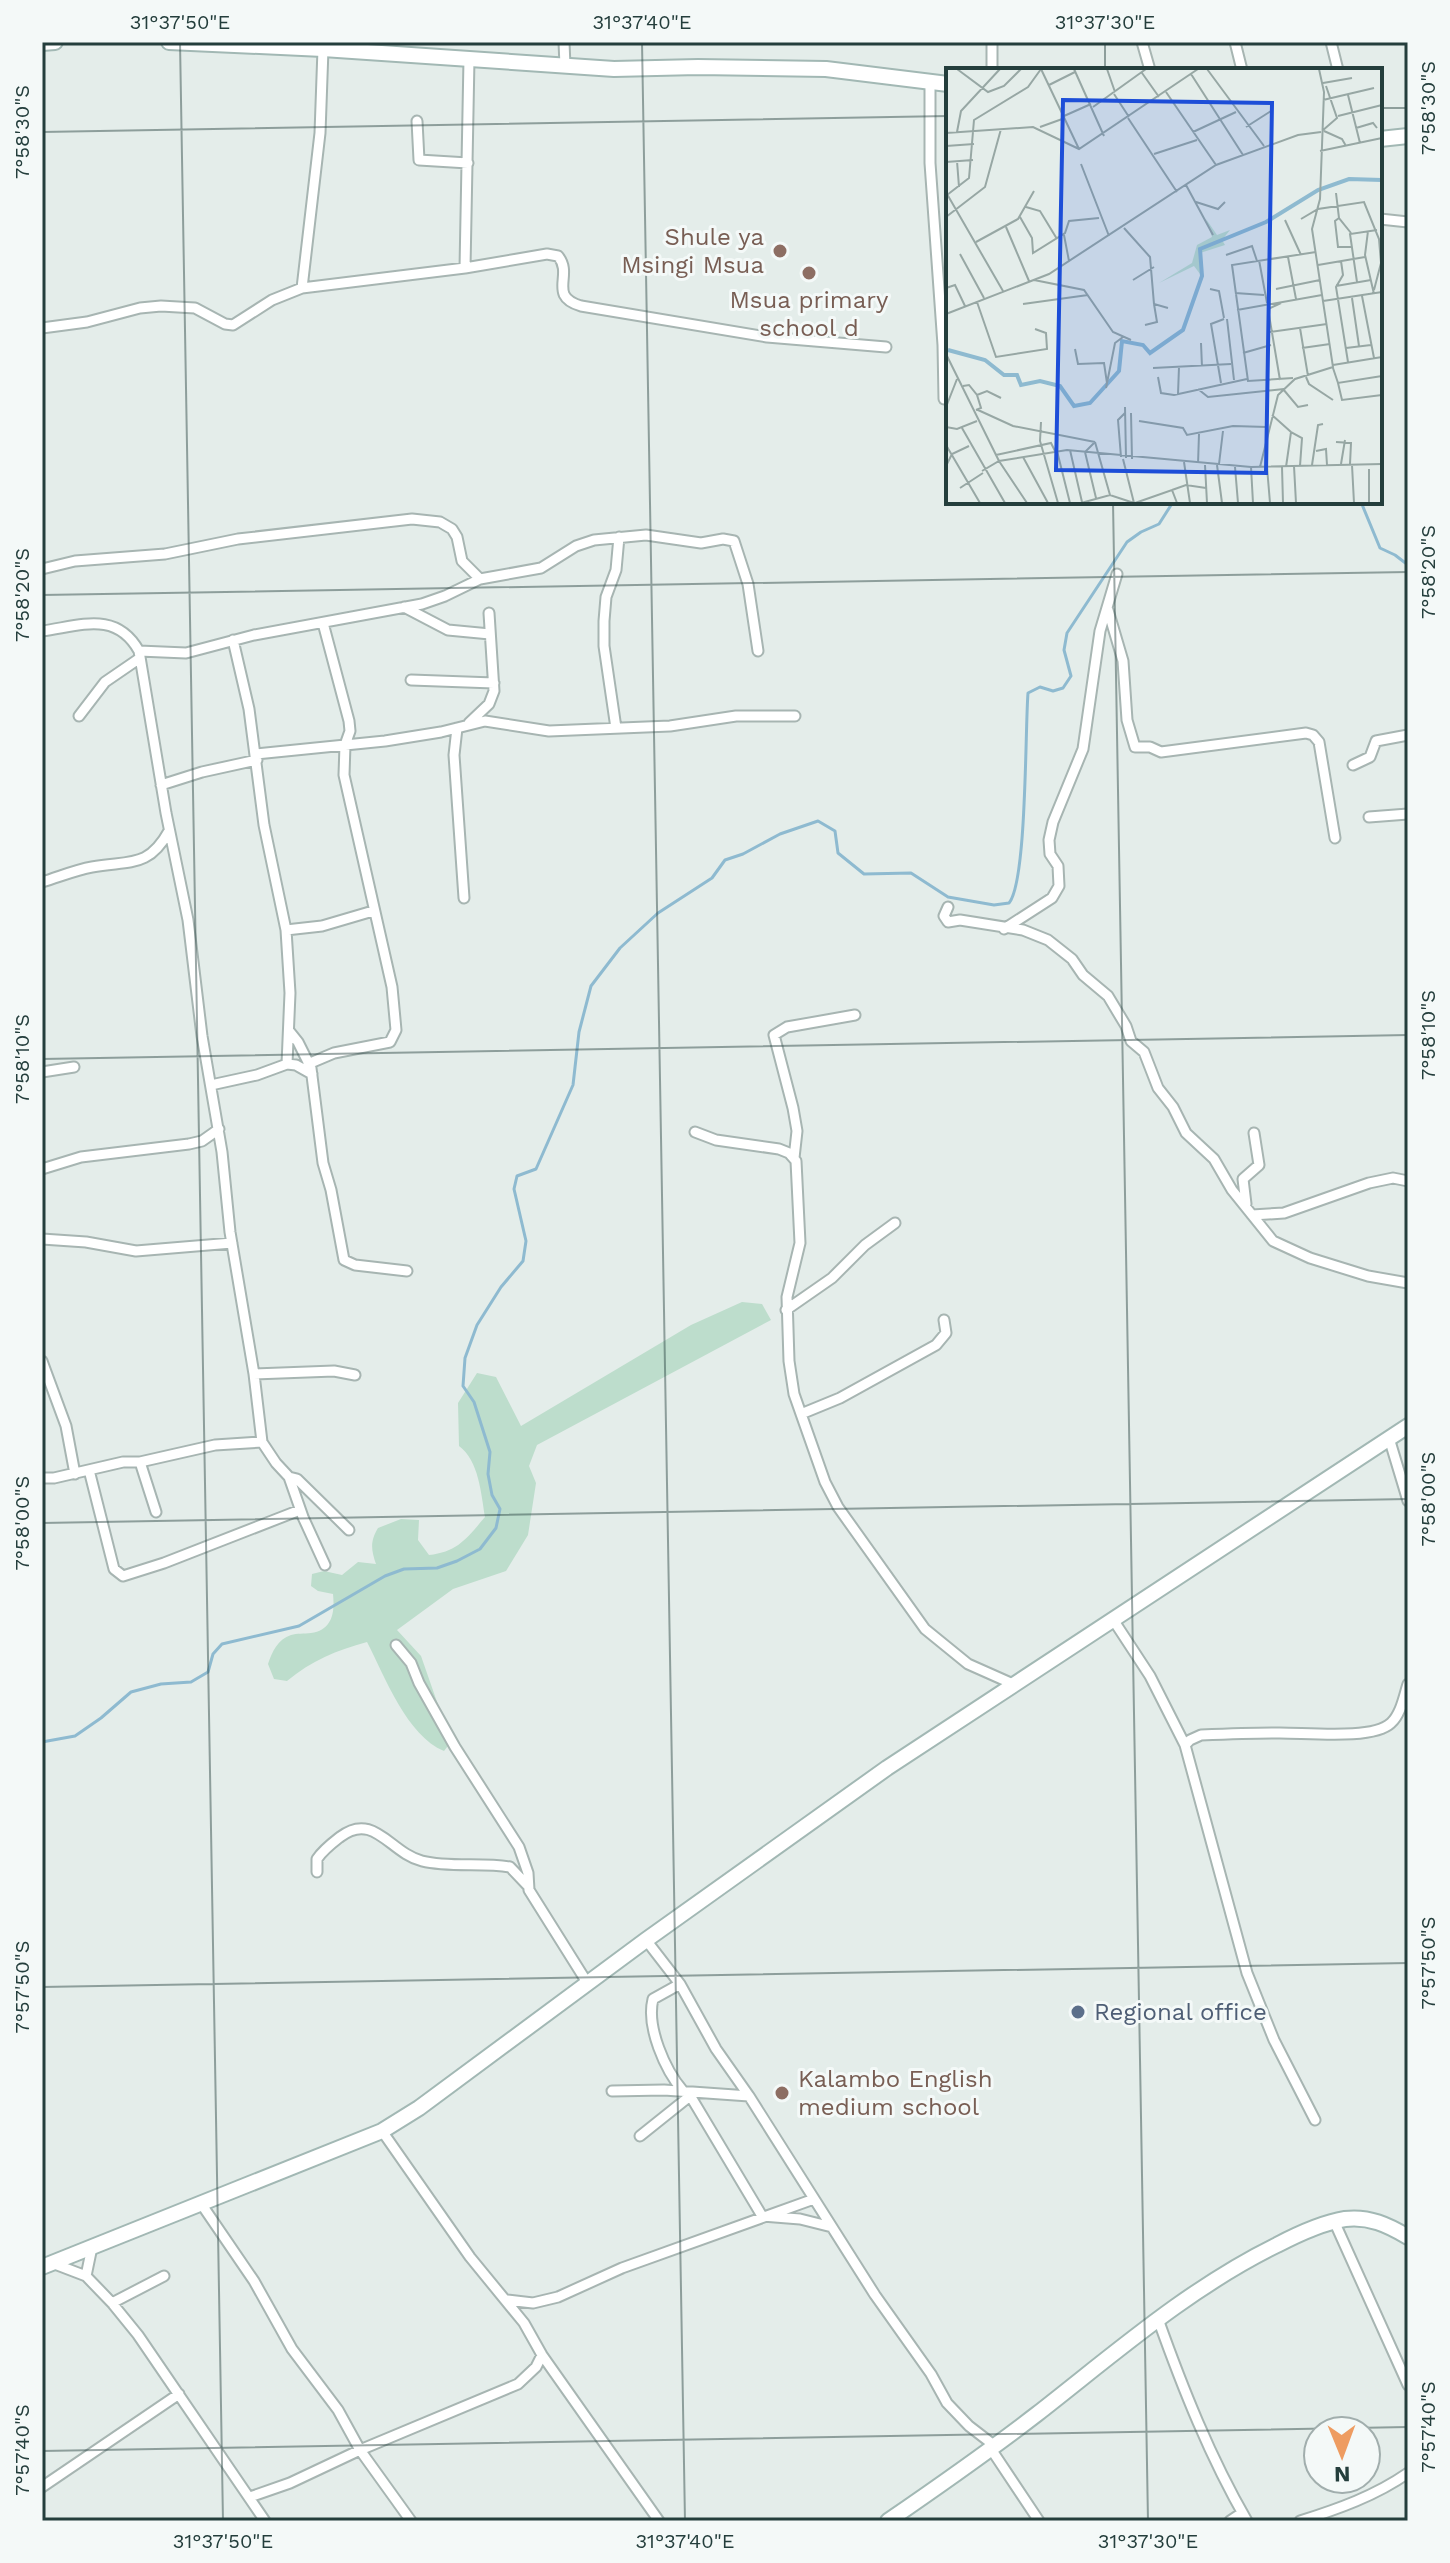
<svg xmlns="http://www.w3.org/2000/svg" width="1450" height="2563" viewBox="0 0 1450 2563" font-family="'Work Sans',sans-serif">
<rect width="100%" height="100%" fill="#e4edea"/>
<path fill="#bdddcc" d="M742 1302 762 1304 771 1320 537 1445 529 1466 536 1483 528 1535 506 1571 453 1589 397 1630 421 1656 451 1742 444 1751C407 1736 385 1677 367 1642 337 1650 311 1661 287 1681L274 1679 268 1664C272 1652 278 1639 291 1635 297 1633 304 1634 311 1633 332 1630 335 1613 333 1594L318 1591 311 1586 312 1574 324 1571 342 1575 358 1562 376 1564C371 1550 370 1541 378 1528L401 1519 419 1520 418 1540 429 1555C458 1552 467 1538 485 1517 481 1493 479 1461 459 1446L458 1403 477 1373 496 1377 521 1426 691 1325Z"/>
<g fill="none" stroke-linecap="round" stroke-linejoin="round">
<path stroke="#8ebad0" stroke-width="3" d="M1361 502 1380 548 1395 555 1408 565
M42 1742 75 1736 101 1718 131 1692 161 1684 191 1682 208 1672 213 1654 222 1644 299 1626 385 1576 404 1569 437 1568 457 1561 480 1549 496 1528 500 1509 492 1495 488 1474 490 1452 474 1402 463 1386 465 1358 477 1325 501 1287 523 1261 526 1241 514 1189 517 1176 536 1169 573 1085 579 1032 591 986 620 948 658 913 712 878 725 860 743 854 780 834 818 821 835 831 838 853 864 874 911 873 948 897 994 905 1009 903C1027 881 1025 731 1028 693L1040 687 1053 691 1063 688 1071 676 1064 650 1067 633 1127 542 1141 532 1159 524 1173 502"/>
<g stroke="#a7b5b2" stroke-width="13">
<path id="street" d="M564 42 565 66
M992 42V70
M1142 42 1150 70
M1235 42 1242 70
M1331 42 1338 70
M930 82V163L943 345 944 399
M417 121 419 160 468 163
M1380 219 1408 222
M465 268 469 59
M302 288 320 133 323 49
M42 328 87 322 140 308 161 306 195 308 225 324 233 325 272 300 302 288 465 268 547 254 558 256C574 275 547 296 581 306L767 337 886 347
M42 569 75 561 165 554 238 539 412 519 440 522 452 529 457 537 462 561 480 579
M404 607 448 630 490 634
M1108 610 1123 661 1127 720 1135 747H1150L1161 752 1306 733 1313 735 1319 742 1335 838
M42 631C80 626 116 610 139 651L166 813 188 920 202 1036 222 1152 230 1232 254 1374 262 1442 215 1445 140 1462H123L54 1478H42
M233 640 249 709 264 825 286 930 290 993 287 1064
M139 651 186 653 254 635 422 604 445 596 480 579 541 568 576 546 594 540 646 535 701 543 723 539 734 541 748 584 758 651
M411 680 494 683
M79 716 105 682 140 658
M469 723 489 704 494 691 489 613
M457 728 454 755 464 898
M616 728 604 646V621L606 597 616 570 619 537
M256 754 385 741 441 732 485 721 549 731 670 726 736 716H795
M1353 765 1370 757 1376 741 1408 735
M161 785 202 772 257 760
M1369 817 1408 814
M42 882C59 877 75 870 92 867 129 860 148 869 169 831
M948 907 944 916 948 922 960 920 1023 930 1048 940 1072 959 1083 975 1108 996 1126 1026 1131 1041 1144 1052 1158 1088 1173 1107 1186 1133 1214 1159 1232 1190 1273 1241 1310 1258 1368 1276 1408 1283
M1004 929 1052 898 1059 886 1058 866 1050 854 1049 840 1053 822 1083 749 1100 631 1117 574
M286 930 322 926 373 911
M290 1032 298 1042 311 1068 323 1163 331 1190 344 1260 355 1265 407 1271
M308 1064 334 1053 390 1042 396 1030 392 987 344 775 345 745 350 731 349 721 323 623
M42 1072 74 1067
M211 1085 257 1075 287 1064 296 1065 312 1074
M695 1132 716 1140 779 1149 789 1153 796 1161 800 1243 787 1297 789 1361 794 1394 825 1482 838 1507 925 1629 968 1664 1013 1684
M794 1158 797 1131 793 1108 774 1035 787 1027 855 1015
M42 1169 81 1157 189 1144 202 1141 219 1129
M1246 1204 1243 1179 1259 1165 1254 1133
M1252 1215 1284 1213 1369 1183 1393 1178 1408 1181
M42 1239 86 1242 136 1251 232 1243
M786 1310 832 1278 865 1245 895 1223
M42 1361 66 1426 75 1474
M254 1374 334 1371 355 1375
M801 1414 840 1398 936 1345 946 1333 944 1320
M1389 1438 1408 1501
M262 1442 276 1463 289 1477 303 1517 325 1565
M140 1462 156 1512
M89 1470 114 1569 123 1576 164 1563 300 1510
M289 1477 297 1479 349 1530
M1112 1618 1150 1676 1185 1745 1247 1973 1274 2040 1315 2120
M396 1645 411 1663 419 1683 455 1747 519 1847 528 1873 529 1890 588 1984
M1185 1745 1190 1740 1201 1735C1226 1734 1251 1733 1276 1733 1301 1732 1372 1741 1391 1723 1401 1714 1404 1696 1408 1684
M317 1872V1859C323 1850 331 1844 340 1837 374 1811 390 1853 422 1861 450 1868 482 1862 510 1867L528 1886
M646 1940 680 1984 716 2049 749 2096 875 2295 931 2374 947 2403 969 2426 995 2446
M680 1984 653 1999C646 2027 665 2070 683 2091
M612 2091 664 2090 749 2096
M688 2092 762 2216 800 2219 832 2227
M382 2131 470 2257 524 2323 542 2355 659 2521
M640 2136 690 2096
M200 2202 254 2281 292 2349 338 2410 360 2450 411 2521
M1334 2221 1408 2385
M52 2263 86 2276 112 2303 138 2335 265 2521
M86 2276 92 2247
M507 2300 533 2303 558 2297 622 2268 814 2199
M112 2303 164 2276
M1158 2319C1183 2389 1210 2457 1247 2521
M991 2449 1039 2521
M42 2487 179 2394
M250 2497 290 2483 360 2450 518 2384 536 2367 542 2355
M1230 2521 1242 2513
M1300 2521C1338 2509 1375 2496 1408 2473"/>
</g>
<g stroke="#a2b8b4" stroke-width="18">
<path id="secondary" d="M169 42 323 49 614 69 698 67 826 69 948 84
M42 43 55 42
M1380 139 1408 136
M42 2267 382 2131 419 2108 646 1940 887 1768 1408 1426
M888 2521C939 2486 989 2451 1037 2414 1114 2354 1189 2288 1277 2245 1298 2234 1321 2223 1345 2219 1369 2216 1388 2225 1408 2237"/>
</g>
<use href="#street" stroke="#fff" stroke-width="9"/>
<use href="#secondary" stroke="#fff" stroke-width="14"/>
</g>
<path fill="none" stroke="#243e3c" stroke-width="2" stroke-opacity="0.45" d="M180 42 223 2521M642 42 685 2521M1105 42V70M1380 108H1408M42 132 948 116M1113 502 1148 2521M42 595 1408 572M42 1059 1408 1035M42 1523 1408 1499M42 1987 1408 1963M42 2451 1408 2427"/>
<g fill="#8d6e63" stroke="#f4f9f8" stroke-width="3">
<circle cx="780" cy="251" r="8"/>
<circle cx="809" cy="273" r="8"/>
<circle cx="782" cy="2093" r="8"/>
</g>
<circle fill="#5c6f8a" stroke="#f4f9f8" stroke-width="3" cx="1078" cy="2012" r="8"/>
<g text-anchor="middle" stroke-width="6" stroke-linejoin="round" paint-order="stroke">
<g font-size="24" fill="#785e54" stroke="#f4f9f8" text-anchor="end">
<text x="764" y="245">Shule ya<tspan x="764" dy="28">Msingi Msua</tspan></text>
<text x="809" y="308" text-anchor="middle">Msua primary<tspan x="809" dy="28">school d</tspan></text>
<text x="798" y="2087" text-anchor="start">Kalambo English<tspan x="798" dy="28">medium school</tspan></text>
</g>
<g font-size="24" fill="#4e5e75" stroke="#f4f9f8" text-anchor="start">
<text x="1094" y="2020">Regional office</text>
</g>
</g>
<g transform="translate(946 68)">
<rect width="436" height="436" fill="#e4edea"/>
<path d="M260 151 271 167 284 162 276 172 279 177 254 185V206L248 198 213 215 246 195 251 177 266 169Z" fill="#bdddcc"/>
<path fill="none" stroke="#8ebad0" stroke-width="4" d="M2 282 39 292 58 307H71L75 317 94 313 114 318 128 338 144 335 173 303 176 273 197 277 204 285 237 262 256 208 254 181 320 154 372 122 403 111 436 112"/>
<path fill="none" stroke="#97a7a4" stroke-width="2" d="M11 1 42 24 58 18 75 1M95 1 133 81M128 1 158 68M161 1 169 24M261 1 318 78M196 5 213 29M245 6 297 87M377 15 406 10M103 17 129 4M220 24 270 97M168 26 183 49M402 27 414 75M377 32 428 20M147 39 200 1M118 48 145 36M392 48 436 37M182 50 231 124M94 59 119 50M300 59 325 43M410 60 427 55 431 60M376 63 391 50 380 18M378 63 396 71 400 78M11 64 15 43 54 1M247 64 290 44M0 65 87 59 133 81 252 1M0 78 28 76M374 83 436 70M208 86 251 72M11 93 13 119M0 94 27 92M135 96 163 168M240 117 267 167M390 125 393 150 405 165M1 126 57 223M1 127 23 110 28 52 82 19 95 1M250 134 272 141 279 134M80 139 94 143 111 171M0 149 39 119 55 61M74 149 86 170 87 185 119 165 123 153 153 150M393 150 389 153 392 179H405M355 151 372 141 418 134 433 171 435 195 428 222M339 152 355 187M60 159 83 213M178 160 204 189 208 236 222 240M422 163 419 187 428 226M118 167 123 193M30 174 72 151 88 123M14 186 38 230M280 187 306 178 311 193M342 189 350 231M313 192 321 235M395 193 397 207 390 219 402 294M372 197 419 189M88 212 138 222 167 264 185 272M187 212 208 199M411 214 404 166 431 162M390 218 425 212M0 220 9 217 19 238M264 221 273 223 278 250M330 221 374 212M289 225 318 227M416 228 428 290M406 230 413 278M377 233 436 224M31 234 50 289 101 281 100 265 89 261M77 236 142 227M291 242 376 227M0 246 103 206 270 97 352 67 375 64M281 251 288 312M199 257 211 254 208 236M354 260 362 308M324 264 381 256M255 275 256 299M356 280 384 276M400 280 425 277M129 281 132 296 158 295 161 315M297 285 325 277M0 286 53 393 81 435M387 297 436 289M207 300 285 296M387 300 392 315 436 308M212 309 215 325 228 327 301 311M360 309 363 316 387 332M347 310 302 313 286 197 370 184M334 312 322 241 335 235M275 315 265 256 278 251M392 315 396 332 436 327M17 318 23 317 31 327 35 340 30 342M160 320 169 275 177 269M252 321 262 329 338 321M337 321 352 339 362 337M232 326 233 299M31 327 41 323 55 330M0 339 11 311M179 339 180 390M32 342 67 358 149 374M185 345 186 391M326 347 345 364M193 353 237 360 241 367 287 358 321 359M95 354 94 373 112 435M0 359 11 361 31 353M16 360 59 435M149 374 164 427M390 374 405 375 404 396M148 375 139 384 150 430M0 377 34 435M124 382 136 434M111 383 124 435M370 383 380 381 381 397M50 387 105 375 109 383M77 389 102 435M175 389 172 352 179 345M177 391 188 435M238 394 244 435M252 396 253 366M273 396 277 363M395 396 399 372M259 397 261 435M271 397 276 435M366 397 372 357 377 356M406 397 408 435M0 398 6 386 23 378M348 398 350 435M289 399 292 435M305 399 307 435M314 399 332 327 349 311 387 299 366 161 374 131 378 24 373 1M321 399 324 435M336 399 337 435M340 399 345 364 356 370 354 398M36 403 53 393 121 382 305 399 436 396M14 420 37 405M226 422 240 417 260 420M135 435 164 427 188 435M189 435 226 422 231 435M423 435V401"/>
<path fill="#1d4ed8" fill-opacity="0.15" stroke="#1d4ed8" stroke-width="4" d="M117 32 326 35 320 405 110 402Z"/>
<rect width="436" height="436" fill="none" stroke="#243e3c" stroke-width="4"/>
</g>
<rect width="1450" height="2563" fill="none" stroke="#f4f9f8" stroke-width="88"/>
<g transform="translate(1342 2455) rotate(179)"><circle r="38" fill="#f4f9f8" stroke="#a1aead" stroke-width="2"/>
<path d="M0-6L14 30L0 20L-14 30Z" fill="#ee9c61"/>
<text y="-12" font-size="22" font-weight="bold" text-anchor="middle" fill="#243e3c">N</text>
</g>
<rect x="44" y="44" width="1362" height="2475" fill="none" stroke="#243e3c" stroke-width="3"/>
<g font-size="20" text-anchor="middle" fill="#243e3c">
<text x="180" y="29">31°37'50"E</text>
<text x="642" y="29">31°37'40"E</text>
<text x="1105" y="29">31°37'30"E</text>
<text transform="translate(1428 108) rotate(-90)" y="7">7°58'30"S</text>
<text transform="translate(22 132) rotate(-90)" y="7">7°58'30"S</text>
<text transform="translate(1428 572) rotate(-90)" y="7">7°58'20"S</text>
<text transform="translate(22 595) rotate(-90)" y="7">7°58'20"S</text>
<text transform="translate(1428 1035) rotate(-90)" y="7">7°58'10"S</text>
<text transform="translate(22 1059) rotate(-90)" y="7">7°58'10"S</text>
<text transform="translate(1428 1499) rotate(-90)" y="7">7°58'00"S</text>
<text transform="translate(22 1523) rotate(-90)" y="7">7°58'00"S</text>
<text transform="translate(1428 1963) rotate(-90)" y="7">7°57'50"S</text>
<text transform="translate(22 1987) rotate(-90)" y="7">7°57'50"S</text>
<text transform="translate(1428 2427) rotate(-90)" y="7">7°57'40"S</text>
<text transform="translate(22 2450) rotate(-90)" y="7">7°57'40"S</text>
<text x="223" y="2548">31°37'50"E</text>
<text x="685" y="2548">31°37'40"E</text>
<text x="1148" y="2548">31°37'30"E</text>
</g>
</svg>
